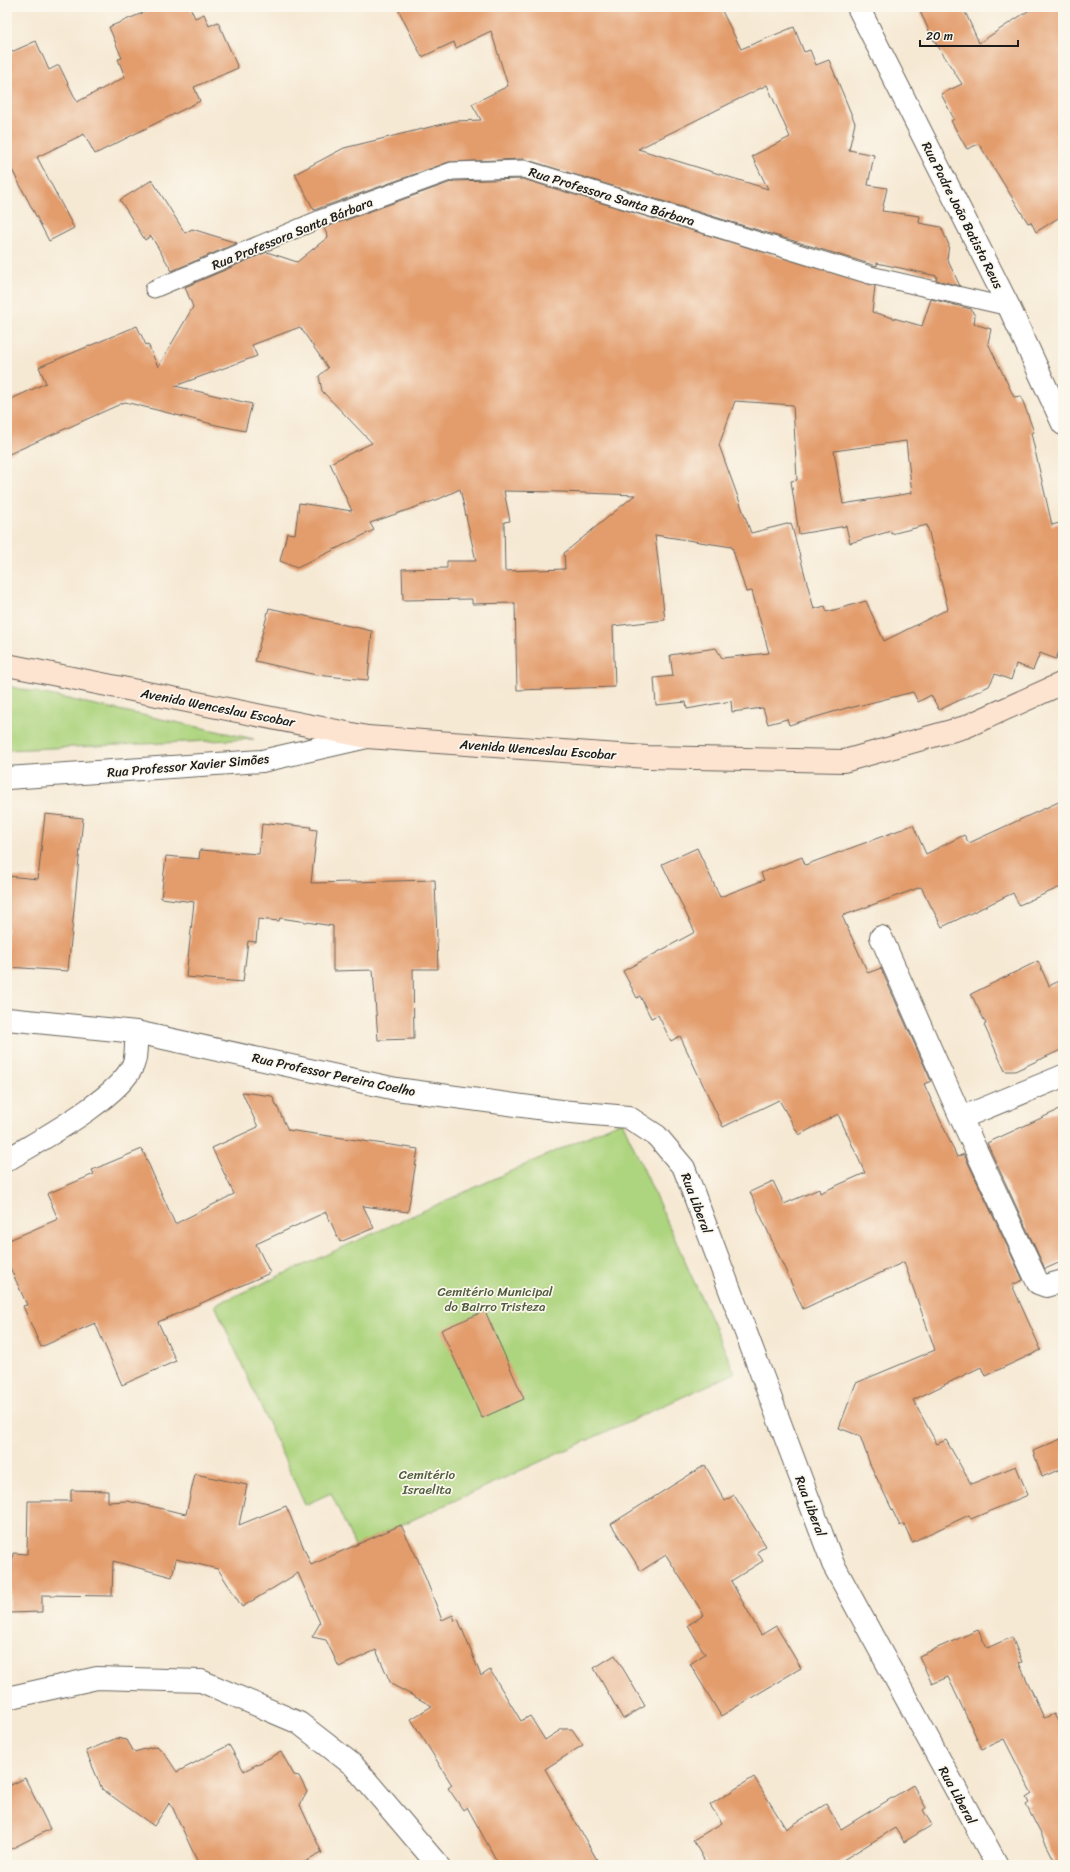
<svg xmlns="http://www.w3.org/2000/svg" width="1070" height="1872" viewBox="0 0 1070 1872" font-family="Sriracha,sans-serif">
<rect width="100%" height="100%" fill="#fbf7ec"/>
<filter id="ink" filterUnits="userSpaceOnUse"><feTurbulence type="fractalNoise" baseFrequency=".025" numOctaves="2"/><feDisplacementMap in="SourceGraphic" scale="8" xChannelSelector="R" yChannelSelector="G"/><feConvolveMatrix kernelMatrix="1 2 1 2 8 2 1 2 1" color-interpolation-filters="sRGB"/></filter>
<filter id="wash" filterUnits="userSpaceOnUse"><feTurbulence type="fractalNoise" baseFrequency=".012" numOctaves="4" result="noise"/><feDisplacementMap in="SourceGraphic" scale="16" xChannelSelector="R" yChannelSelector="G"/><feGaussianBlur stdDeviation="0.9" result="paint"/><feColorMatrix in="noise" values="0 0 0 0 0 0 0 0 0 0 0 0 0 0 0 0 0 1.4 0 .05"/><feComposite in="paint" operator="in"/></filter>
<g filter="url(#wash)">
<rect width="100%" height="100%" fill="#f6e9d4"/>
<path fill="#add47e" stroke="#64784d" d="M7 686 254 739 7 750Z
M622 1121 735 1373 355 1546 331 1493 305 1505 215 1305Z"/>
<g id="blocks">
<path fill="#e39c6c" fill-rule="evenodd" d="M157 7H190L195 18 204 14 209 26 218 22 238 68 194 87 200 101 95 154 84 134 37 157 74 228 49 241 7 160V54L36 41 49 70 59 65 77 102 125 77 118 59 122 58 109 27Z
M397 7H720L741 49 794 27 804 52 810 50 816 65 829 60 855 123 849 150 874 155 868 185 887 188 882 211 920 216 919 223 941 227 949 245 947 259 960 286 936 280 937 276 877 263V266L873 265 524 159 449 162 314 210 295 174 344 148 455 121 481 120 472 104 508 86 491 31 456 48 454 42 422 57ZM767 85 790 137 752 156 768 189 638 149Z
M918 7H963L979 43 1034 7H1063V215L1036 232 1031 222 1028 223 979 144 967 149 951 121 954 119 941 94 962 84 932 37Z
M523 179 875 286 872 312 922 326 931 299 971 309 975 316 974 324 991 329 988 343 1014 397 1021 396 1034 432 1031 433 1052 525 1063 522V638L1056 659 1040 653 1033 670 1016 664 1011 680 995 674 989 686 939 710 931 695 918 702 913 692 850 708V707L789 725 787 719 768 724 763 708 732 712 731 701 687 709 686 702 656 705 654 678 673 676 670 655 716 648 722 658 769 653 752 591 746 592 732 547 655 535 665 620 613 626 615 687 517 690 515 603 472 604V599L403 600 402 569 447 568V561H476L460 489 439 499 370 523 374 530 297 568 280 561 287 533 295 534 299 503 352 511 330 463 372 443 322 391 319 376 328 368 300 327 252 345 257 356 175 386 252 404 245 431 216 425 125 402 7 455V401L46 383 39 367 137 326 146 345 148 344 158 367 193 307 185 287 267 252 297 262 328 237 324 228 454 181ZM735 401 793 405 797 480 791 481 799 534 846 526 850 543 891 531V534L927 525 948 609 884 641 866 601 827 612 825 606 814 609 791 523 751 533 719 445ZM906 441 912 493 843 504 834 451ZM504 491 561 492 635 495 564 553 565 569 505 571 504 522 510 521Z
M152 180 185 233 192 229 237 243 172 271 151 236 145 240 120 200Z
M269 608 372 631 368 680 316 675 255 661Z
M1063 800V886L1019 905 1013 893 942 927 921 887 842 916 868 973 881 968 886 980 931 1081 924 1084 957 1157 964 1154 1023 1280 1012 1285 1041 1350 985 1376 981 1367 913 1400 937 1444 946 1440 971 1484 1016 1466 1028 1495 971 1519 969 1515 912 1542 904 1524 900 1526 870 1464 860 1436 839 1428 856 1383 935 1350 904 1262 803 1309 750 1192 773 1181 784 1204 819 1189 820 1193 865 1173 838 1114 799 1135 779 1100 723 1127 680 1036 671 1041 658 1015 651 1018 640 996 637 998 623 971 695 932 662 864 697 848 720 897 764 880 761 873 802 857 805 865 913 825 926 854 964 835 969 843Z
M45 814 83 818 68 971 7 967V876L38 879Z
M269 823 311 827 310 829 317 830 311 883 435 880 438 969H413L414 1039 378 1040 373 970 333 971V926L280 918 279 921 258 919 256 942 248 941 243 982 186 977 194 902 161 898 166 856 199 859 200 850 259 854 262 824 269 825Z
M1038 961 1049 986 1063 979V1049L1015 1071H1005L984 1025 986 1024 971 994Z
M242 1092 272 1096 288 1130 418 1149 408 1212 363 1206 374 1228 340 1242 326 1212 256 1244 270 1273 158 1322 176 1361 122 1385 95 1323 41 1347 23 1306 27 1305 7 1261V1241L58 1219 47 1194 94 1174 92 1170 142 1149 175 1224 234 1194 212 1148 258 1127Z
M1063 1108V1261L1045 1269 987 1143Z
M485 1311 524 1399 482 1418 441 1330Z
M1063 1438V1468L1042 1477 1033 1451Z
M705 1465 725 1501 734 1495 766 1546 757 1552 763 1561 731 1581 761 1635 776 1626 801 1668 721 1716 690 1664 705 1654 688 1625 704 1615 666 1555 641 1571 611 1524Z
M195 1474 247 1485 239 1525 286 1506 311 1565 401 1525 420 1564 442 1620 453 1615 455 1621 458 1619 481 1676 490 1670 521 1721 530 1716 545 1740 562 1729H572L583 1745 545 1769 600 1865H499L467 1807 463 1810 448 1788 452 1785 411 1719 432 1706 391 1684 376 1650 339 1667 326 1640 312 1637 320 1623 298 1573 242 1607 218 1569 176 1559 172 1577 113 1561 112 1596 42 1595V1612L9 1613 13 1553 27 1554 28 1501H71V1490L108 1491V1502L127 1501 186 1514Z
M978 1630 987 1648 1012 1637 1022 1662 1019 1663 1044 1718 1054 1714 1063 1731V1865H1057L1026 1805 1029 1803 1026 1798 1032 1794 1004 1739 982 1749 948 1677 932 1684 919 1656Z
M615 1655 645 1706 623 1719 594 1668Z
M117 1738 127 1740 134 1752 157 1746 165 1754 177 1772 229 1745 244 1771 281 1752 294 1775 299 1776 307 1792 300 1805 322 1853 299 1865H199L170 1802 154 1826 102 1789 86 1751Z
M754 1777 786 1829 826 1804 841 1829 913 1785 926 1808 923 1810 932 1825 904 1842 895 1828 835 1865H707L693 1840 722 1823 710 1805Z
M25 1778 50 1829 7 1851V1787Z"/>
</g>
</g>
<g filter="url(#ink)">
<use href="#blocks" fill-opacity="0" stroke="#68645c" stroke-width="1"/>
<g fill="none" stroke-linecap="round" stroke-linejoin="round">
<g stroke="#68645c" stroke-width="19">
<path id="service" d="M154 289 320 219 452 171 524 169 870 275 1009 307"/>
</g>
<g stroke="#68645c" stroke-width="24">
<path id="minor" d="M7 778 262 761 367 737
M881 937 961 1118 1038 1283 1046 1286 1063 1281
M7 1019 136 1032 396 1089 560 1111 628 1117 657 1136 684 1168 833 1564 997 1865
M961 1118 1063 1076
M7 1160C38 1141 119 1098 133 1065 137 1056 136 1041 136 1032
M7 1698 97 1678 201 1681 299 1723 353 1765 438 1865"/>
</g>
<g stroke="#68645c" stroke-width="24">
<path id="tertiary" d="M858 7 1009 307 1063 424"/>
</g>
<g stroke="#68645c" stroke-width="24">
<path id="secondary" d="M7 665 367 737 647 757 844 761 965 727 1063 683"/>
</g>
<use href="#service" stroke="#fff" stroke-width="17"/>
<use href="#minor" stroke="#fff" stroke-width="22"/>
<use href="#tertiary" stroke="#fff" stroke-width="22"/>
<use href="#secondary" stroke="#fde4d1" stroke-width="22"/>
</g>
</g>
<g text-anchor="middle" stroke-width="3.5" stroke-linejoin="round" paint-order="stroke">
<g font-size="13" fill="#1c1c1c" stroke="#fbf7ec">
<text transform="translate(612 196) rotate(17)" y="5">Rua Professora Santa Bárbara</text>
<text transform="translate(963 215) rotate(63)" y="5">Rua Padre João Batista Reus</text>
<text transform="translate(292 233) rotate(-22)" y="5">Rua Professora Santa Bárbara</text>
<text transform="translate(218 707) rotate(11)" y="5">Avenida Wenceslau Escobar</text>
<text transform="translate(538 749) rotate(4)" y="5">Avenida Wenceslau Escobar</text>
<text transform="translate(188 765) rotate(-5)" y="5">Rua Professor Xavier Simões</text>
<text transform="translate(334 1074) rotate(12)" y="5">Rua Professor Pereira Coelho</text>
<text transform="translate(697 1203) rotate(69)" y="5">Rua Liberal</text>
<text transform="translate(811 1506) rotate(69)" y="5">Rua Liberal</text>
<text transform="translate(958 1795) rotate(61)" y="5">Rua Liberal</text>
</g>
<g font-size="13" fill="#4f5c3e" stroke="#fbf7ec">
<text x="495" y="1296">Cemitério Municipal<tspan x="495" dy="15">do Bairro Tristeza</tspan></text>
<text x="427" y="1479">Cemitério<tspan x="427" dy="15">Israelita</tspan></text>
</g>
</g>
<rect width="1070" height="1872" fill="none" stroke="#fbf7ec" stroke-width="24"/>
<path d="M920 40v6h98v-6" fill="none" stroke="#1c1c1c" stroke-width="2"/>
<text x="926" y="40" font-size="12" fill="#1c1c1c" stroke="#fbf7ec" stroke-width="3" paint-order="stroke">20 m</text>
</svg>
